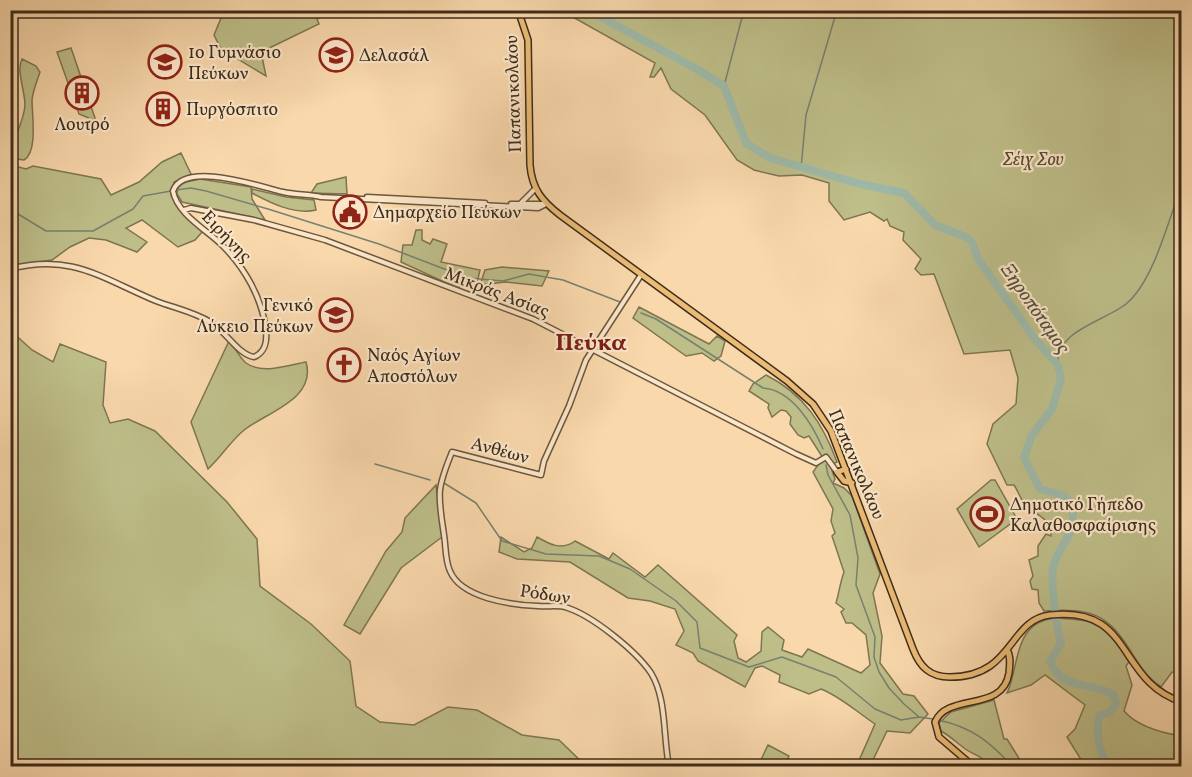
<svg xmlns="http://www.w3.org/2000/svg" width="1192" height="777" viewBox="0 0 1192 777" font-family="Vollkorn,serif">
<rect width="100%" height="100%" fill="#f9d8ac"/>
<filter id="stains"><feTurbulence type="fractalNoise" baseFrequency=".00333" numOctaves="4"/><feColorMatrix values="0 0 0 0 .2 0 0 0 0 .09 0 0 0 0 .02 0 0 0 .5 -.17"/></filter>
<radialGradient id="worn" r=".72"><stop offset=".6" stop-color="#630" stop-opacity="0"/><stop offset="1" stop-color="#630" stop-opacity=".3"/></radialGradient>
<path fill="#bebe89" stroke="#7e7552" stroke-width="1.5" d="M224 11V10L333 11 317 19 319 24 261 52 266 76 221 49 214 35Z
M562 11H1181V674L1172 672 1161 687C1148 679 1141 667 1133 655 1108 613 1092 608 1044 611L1039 603 1038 590 1032 589 1030 581 1033 576 1029 560 1038 556V546L1046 534 1051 536C1053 518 1034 515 1024 503 1020 498 1018 491 1014 485H1007L987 444 993 424 1016 404 1018 378 1010 350 964 354 934 274 921 275 915 269 921 259 903 240 904 232 890 226 887 219 884 221 870 212 844 220 829 201V183L802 175 779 176 754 170 737 160 705 115 671 89 661 68 654 77H650L655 63Z
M71 48 96 121 79 114 57 52Z
M22 59 36 66 40 72C37 81 33 90 32 100 32 115 38 152 24 160L10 158C10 140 24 125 25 105 25 91 16 70 22 59Z
M181 153 191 174 174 182 171 195 183 214 203 231 195 240 178 247 142 220 126 228 147 242 137 252 106 240 89 238 70 247 52 260 17 265 11 246V165L26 169 33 166 101 179 111 195 139 182 162 162Z
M346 177 347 194 311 193 317 184Z
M200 179 251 187 252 199 265 220 182 202 177 194C176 182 190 181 200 179Z
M252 189 286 197 314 200 316 210C294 215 271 203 252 193Z
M416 230H422V240L430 244 433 239 447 244 441 262 480 270 477 283 461 279 459 289 401 262 403 245H412Z
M502 267 549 271 542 286 505 282 480 285 485 270Z
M639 307 709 344 717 336 725 341 721 356 714 361 702 353 686 356 633 318Z
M10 330 32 350 53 362 60 344 106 362 103 405 110 423 128 419 155 431 227 502 257 539 260 586 311 624 350 661 356 706 380 722 414 725 448 707 477 710 522 735 559 740 586 766H11Z
M229 341C235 347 239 357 246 363 262 375 289 365 306 362 317 400 264 413 243 431 230 442 221 457 208 469L191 422Z
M766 375C804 394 823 424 837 462L830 465 835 479 833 483 844 488 852 496 880 574 873 593 882 636 880 663 903 694 914 696 928 714 910 733 887 731 871 764 857 765 875 724C857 712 841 697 821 689L809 694 779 682 780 675 762 666 755 668 745 687 698 661 693 653 676 645 684 631 675 609 650 601 628 598 570 562 517 559 499 552 501 537 524 552 532 548 537 537C549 544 562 551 575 541L609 559 613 553 645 577 658 565 737 635 734 641 738 658 746 662 761 651 762 632 768 627 784 640 782 650 802 657 808 649 861 673 870 665 866 635 852 623H846L841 612 844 609 836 603C839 593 840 583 844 572L832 536 835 533 831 521 833 509 813 472 823 458 809 436 804 438 798 435 790 424 791 417 786 411 781 410 772 417 768 408 769 404 749 391 753 384Z
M991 480H995L1017 519 979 547 957 509Z
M436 485 442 537 401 568 360 634 344 625 386 551 402 532 405 518Z
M1057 618C1102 621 1106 623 1129 662L1126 666 1132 685 1124 711C1137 726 1163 733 1181 736V766H1085L1067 737 1075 729 1085 705 1045 675 1031 685 1007 693C1020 666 1012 621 1057 618Z
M994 700 1004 739H1007L1020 760 1045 766H991C983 756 973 755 964 748 956 742 950 736 941 731L939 723 951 712Z
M768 745 789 756 784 766H758Z"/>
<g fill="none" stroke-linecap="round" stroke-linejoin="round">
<path stroke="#778170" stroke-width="1.5" d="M724 86 744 10
M801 168 806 115 837 10
M176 190 191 188 206 191 268 209 379 244 468 278 503 281 529 274 563 280 620 302
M10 206 18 214 46 231H93L133 209 143 196 171 191
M641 313 656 319 763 388C792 390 813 425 823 449
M1058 365C1054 331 1105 321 1126 304 1153 282 1168 222 1180 190
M375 464 430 480
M826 465 828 475 850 515 858 558 856 585 875 637 874 657 879 672 889 688 904 704 919 717 933 719
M444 483 476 503 502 541 546 554 599 556 630 569 676 601 697 622 700 648 749 667 782 657 836 677 875 709 901 720 919 717
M938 720C972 727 990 742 1012 766"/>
<path stroke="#9ebaaa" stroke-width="8" d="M588 10 695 68 724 86 746 143 770 158 860 184 904 193 935 225 966 237 972 242 978 259 1035 339 1058 365 1061 379 1052 409 1032 435 1024 458 1040 489 1062 495 1072 503C1076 538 1064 536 1054 564 1049 578 1057 628 1061 644L1050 661C1061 691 1093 682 1114 695L1116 703 1110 712 1100 715C1095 730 1099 754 1109 766"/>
<g stroke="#6c573e" stroke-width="7">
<path id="minor" d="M367 197 485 203
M521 203 535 189
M511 204H545
M184 210 191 208 254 220 325 240 533 319 796 454 816 463 826 457 837 472
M10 269C72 253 101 278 156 301 174 308 195 312 212 323 226 332 239 355 254 357 266 352 267 341 266 330 262 298 245 268 222 245 207 230 177 214 173 191 184 160 261 187 283 192 296 195 309 194 321 197L538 208 546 204
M641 275 586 360 569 406 544 461 541 475 452 452C436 491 438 494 444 535 446 547 445 560 450 571 461 598 511 605 538 606 547 607 557 605 565 607 592 615 636 651 651 673 667 699 663 737 669 766"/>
</g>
<g stroke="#3d2c1a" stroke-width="8">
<path id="major" d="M518 10 528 40 530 165C532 189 542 201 560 215L787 381 813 404 831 431 913 649C920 667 930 677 950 677 1014 677 1008 620 1050 615 1134 605 1116 681 1182 702
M846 469 837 472 844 481 852 483
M973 766 939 737 935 722C948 692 1003 713 1009 673 1010 665 1011 656 1007 650"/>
</g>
<use href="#minor" stroke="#fbe6c9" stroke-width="4"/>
<use href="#major" stroke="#ecbc76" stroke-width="5"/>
</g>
<defs>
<g id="school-ring" transform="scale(1.725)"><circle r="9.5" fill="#fbe6c9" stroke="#8f2418" stroke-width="1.5"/><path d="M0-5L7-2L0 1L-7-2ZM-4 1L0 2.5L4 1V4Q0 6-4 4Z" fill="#8f2418"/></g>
<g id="building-ring" transform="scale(1.725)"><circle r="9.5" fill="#fbe6c9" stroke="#8f2418" stroke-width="1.5"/><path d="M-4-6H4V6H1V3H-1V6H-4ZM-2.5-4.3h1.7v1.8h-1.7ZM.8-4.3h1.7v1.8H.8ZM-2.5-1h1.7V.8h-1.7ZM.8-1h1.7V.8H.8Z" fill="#8f2418"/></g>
<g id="civic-ring" transform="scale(1.725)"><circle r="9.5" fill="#fbe6c9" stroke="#8f2418" stroke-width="1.5"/><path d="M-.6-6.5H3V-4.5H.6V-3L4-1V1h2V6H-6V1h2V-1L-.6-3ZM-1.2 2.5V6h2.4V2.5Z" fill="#8f2418"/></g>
<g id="church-ring" transform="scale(1.725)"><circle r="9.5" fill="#fbe6c9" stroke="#8f2418" stroke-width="1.5"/><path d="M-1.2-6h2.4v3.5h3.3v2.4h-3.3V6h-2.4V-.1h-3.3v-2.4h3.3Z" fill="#8f2418"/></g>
<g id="stadium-ring" transform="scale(1.725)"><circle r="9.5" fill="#fbe6c9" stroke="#8f2418" stroke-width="1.5"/><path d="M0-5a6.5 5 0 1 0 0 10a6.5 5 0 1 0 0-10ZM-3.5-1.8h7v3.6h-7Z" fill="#8f2418"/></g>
</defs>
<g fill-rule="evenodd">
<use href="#school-ring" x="336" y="55"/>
<use href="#school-ring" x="165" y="62"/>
<use href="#building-ring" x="82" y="93"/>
<use href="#building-ring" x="163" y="109"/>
<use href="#civic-ring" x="350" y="212"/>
<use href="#school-ring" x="336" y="315"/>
<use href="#church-ring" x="344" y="365"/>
<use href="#stadium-ring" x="987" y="514"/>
</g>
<g text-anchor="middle" stroke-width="4.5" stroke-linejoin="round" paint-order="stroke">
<g font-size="18" fill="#3d2c1a" stroke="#fbe6c9" text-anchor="start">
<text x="188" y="58">1ο Γυμνάσιο<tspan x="188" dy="21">Πεύκων</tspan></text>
<text x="359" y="61">Δελασάλ</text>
<text x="186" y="115">Πυργόσπιτο</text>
<text x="82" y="130" text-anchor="middle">Λουτρό</text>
<text x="373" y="218">Δημαρχείο Πεύκων</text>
<text x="313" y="311" text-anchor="end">Γενικό<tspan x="313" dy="21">Λύκειο Πεύκων</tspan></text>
<text x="367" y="361">Ναός Αγίων<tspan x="367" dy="21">Αποστόλων</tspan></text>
<text x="1010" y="510">Δημοτικό Γήπεδο<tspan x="1010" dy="21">Καλαθοσφαίρισης</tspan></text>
</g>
<g font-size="18" fill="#3d2c1a" stroke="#fbe6c9">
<text transform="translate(513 94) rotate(-92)" y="6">Παπανικολάου</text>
<text transform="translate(227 236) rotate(46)" y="6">Ειρήνης</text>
<text transform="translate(497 292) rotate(21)" y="6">Μικράς Ασίας</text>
<text transform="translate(500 450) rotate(15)" y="6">Ανθέων</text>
<text transform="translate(857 464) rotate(67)" y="6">Παπανικολάου</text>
<text transform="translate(545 594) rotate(9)" y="6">Ρόδων</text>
</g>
<g font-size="18" font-style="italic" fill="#574930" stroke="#fbe6c9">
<text x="1033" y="165">Σέιχ Σου</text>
</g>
<g font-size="20" font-style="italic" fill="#55503e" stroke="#fbe6c9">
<text transform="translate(1036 308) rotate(55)" y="7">Ξηροπόταμος</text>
</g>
<g font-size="24" font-weight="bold" fill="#7a1f14" stroke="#fbe6c9">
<text x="591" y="350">Πεύκα</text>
</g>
</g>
<rect width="1192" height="777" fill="none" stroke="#f9d8ac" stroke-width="36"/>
<rect x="12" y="12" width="1168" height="753" fill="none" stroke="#3d2c1a" stroke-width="3"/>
<rect x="18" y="18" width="1156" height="741" fill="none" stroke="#3d2c1a" stroke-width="1.5"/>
<rect width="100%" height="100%" filter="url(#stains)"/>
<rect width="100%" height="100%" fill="url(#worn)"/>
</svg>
